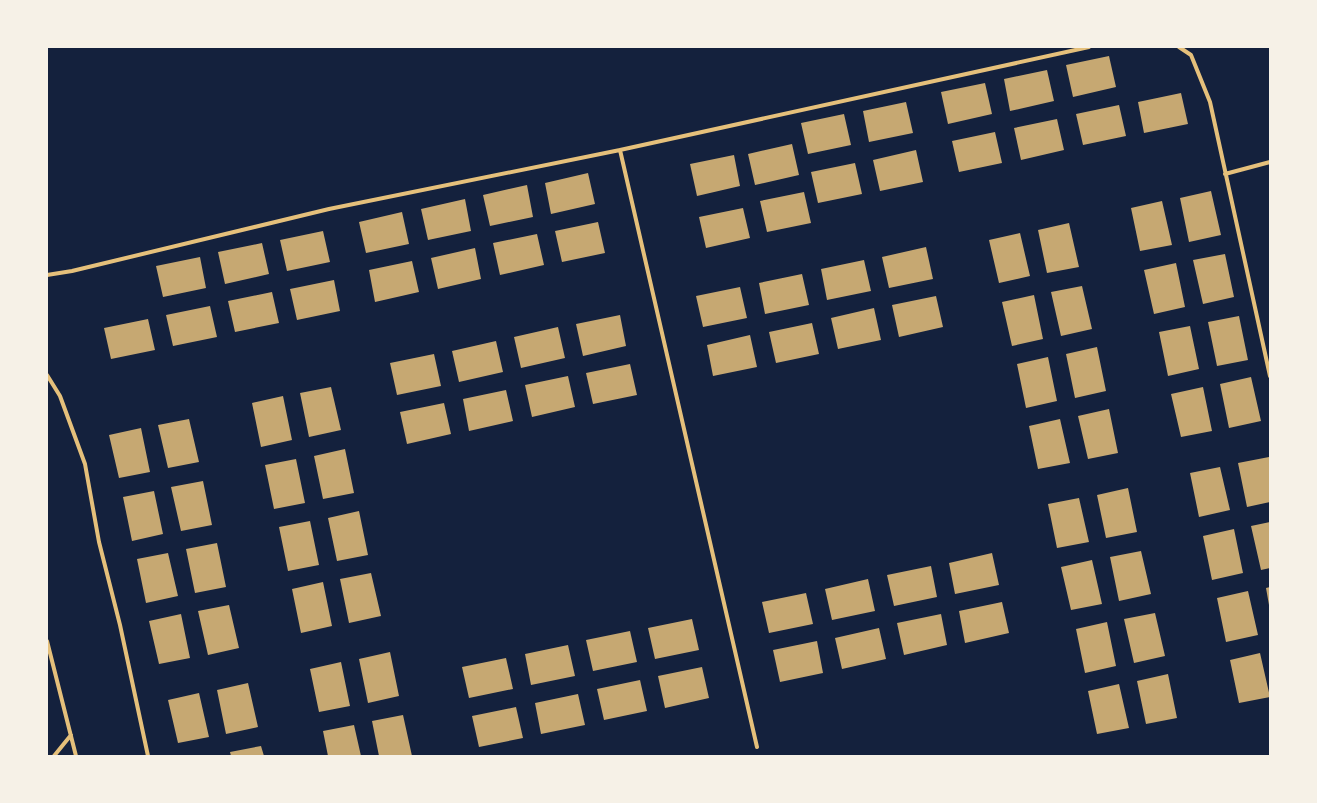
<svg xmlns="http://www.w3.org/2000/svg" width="1317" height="803" viewBox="0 0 1317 803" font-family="'Titillium Web',sans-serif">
<rect width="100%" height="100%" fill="#14213d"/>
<path fill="#c6a872" d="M1109 56 1116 87 1073 97 1066 65Z
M1047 70 1054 101 1010 111 1004 79Z
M985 83 992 114 948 124 941 92Z
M1181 93 1188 124 1144 133 1138 102Z
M906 102 913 133 869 142 863 111Z
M1119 105 1126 136 1083 145 1076 114Z
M844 114 851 145 808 154 801 123Z
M1057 119 1064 150 1021 160 1014 128Z
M995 132 1002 163 959 172 952 141Z
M792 144 799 175 755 185 748 154Z
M916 150 923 182 880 191 873 160Z
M734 155 740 186 697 196 690 164Z
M855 163 862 194 818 203 811 172Z
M588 173 595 204 551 214 545 183Z
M527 185 533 217 490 226 483 195Z
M1211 191 1221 235 1189 242 1180 198Z
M804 192 811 223 767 232 760 201Z
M465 199 471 231 428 240 421 209Z
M1162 201 1172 245 1140 251 1131 208Z
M743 208 750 238 706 248 699 217Z
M402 212 409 244 366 253 359 222Z
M598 222 605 253 562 262 555 231Z
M1069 223 1079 267 1047 273 1038 230Z
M323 231 330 262 287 271 280 240Z
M1020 233 1030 276 999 283 989 240Z
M537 234 544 265 500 275 493 243Z
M262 243 269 274 225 284 218 252Z
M926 247 933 279 889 288 882 257Z
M475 248 481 279 438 289 431 258Z
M1225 254 1234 297 1203 304 1193 260Z
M200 257 206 288 163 297 156 266Z
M864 260 871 291 827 300 821 269Z
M412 261 419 292 375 302 369 270Z
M1176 263 1185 307 1154 314 1144 270Z
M802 274 809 305 765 314 759 283Z
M334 280 340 311 297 320 290 289Z
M1082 286 1092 329 1061 336 1051 292Z
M740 287 747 318 703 327 696 296Z
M272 292 279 323 235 332 228 301Z
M1034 295 1043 339 1012 346 1002 302Z
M936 296 943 327 899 337 892 305Z
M210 306 217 337 173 346 166 315Z
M874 308 881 340 838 349 831 318Z
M620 315 626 346 583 356 576 324Z
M1239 316 1248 360 1217 366 1208 322Z
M148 319 155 350 111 359 104 328Z
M812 323 819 354 776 363 769 332Z
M1190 326 1199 369 1168 376 1159 332Z
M558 327 565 358 521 368 514 337Z
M750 335 757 367 713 376 707 345Z
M496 341 503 372 459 382 452 351Z
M1097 347 1106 391 1075 398 1066 354Z
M434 354 441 386 397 395 390 363Z
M1048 357 1057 401 1026 408 1017 364Z
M630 364 637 395 593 404 586 373Z
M568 376 575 407 532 417 525 385Z
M1251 377 1261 421 1229 428 1220 384Z
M331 387 341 430 309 437 300 393Z
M1203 387 1212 431 1181 437 1171 394Z
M506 390 513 421 469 431 463 399Z
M283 396 292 440 261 447 252 403Z
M444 403 451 434 407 444 400 412Z
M1109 409 1118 453 1088 459 1078 416Z
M189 419 199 462 168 468 158 425Z
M1060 419 1070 463 1038 469 1029 426Z
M141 428 150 472 119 478 109 435Z
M345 449 354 493 323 499 314 456Z
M1269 457 1270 502 1247 507 1238 463Z
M296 459 305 503 274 509 265 465Z
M1220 467 1230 510 1199 517 1190 473Z
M203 481 212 525 181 531 171 487Z
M1128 488 1137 532 1106 538 1097 495Z
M154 491 163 534 132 541 123 497Z
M1079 498 1089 542 1057 548 1048 504Z
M359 511 368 555 337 561 328 518Z
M310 521 319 565 288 571 279 527Z
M1270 522V568L1261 570 1251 526Z
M1234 529 1243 573 1212 580 1203 536Z
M217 543 226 587 195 593 186 549Z
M1141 551 1151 594 1119 601 1110 557Z
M168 553 178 596 146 603 137 559Z
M992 553 999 585 955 594 949 563Z
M1092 560 1102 604 1071 610 1061 567Z
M931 566 937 597 894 606 887 575Z
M371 573 381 616 349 623 340 579Z
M868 579 875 611 832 620 825 589Z
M323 582 332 626 301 633 292 589Z
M1270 587V605H1269L1266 588Z
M1248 591 1258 635 1226 642 1217 598Z
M806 593 813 624 769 633 762 602Z
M1002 602 1009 633 965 643 959 611Z
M229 605 239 648 208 655 198 611Z
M1155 613 1165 656 1134 663 1124 619Z
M181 614 190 658 159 664 149 621Z
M941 614 947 645 904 655 897 623Z
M692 619 699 650 655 659 648 628Z
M1107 622 1116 666 1085 673 1076 629Z
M879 628 886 659 842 669 835 638Z
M630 631 637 662 593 671 586 640Z
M817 641 823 673 780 682 773 650Z
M568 645 575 676 531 685 525 654Z
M390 652 399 696 368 703 359 659Z
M1260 653 1270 697 1239 703 1230 660Z
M506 658 513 689 469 698 462 667Z
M341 662 350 706 319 712 310 669Z
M702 667 709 698 665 708 658 676Z
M1168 674 1177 718 1146 724 1137 681Z
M640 680 647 711 604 720 597 689Z
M248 683 258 727 226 734 217 690Z
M1119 684 1129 728 1097 734 1088 691Z
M199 693 209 737 178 743 168 700Z
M578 694 585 725 541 734 535 703Z
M516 707 523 738 479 747 472 716Z
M403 715 412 756H379L372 721Z
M354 725 361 756H328L323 731Z
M261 746 264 756H231L230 752Z"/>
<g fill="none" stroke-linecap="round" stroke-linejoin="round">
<path stroke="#e5c07b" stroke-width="4" d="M1179 47 1191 55 1210 102 1270 376
M620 150 757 747
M1225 174 1270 162
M47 275 72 271 329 209 620 150 1089 47
M47 375 60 396 85 464 99 542 120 625 148 756
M47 641 76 756
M54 756 71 735"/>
</g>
<rect width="1317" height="803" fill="none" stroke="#f6f1e7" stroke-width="96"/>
</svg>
